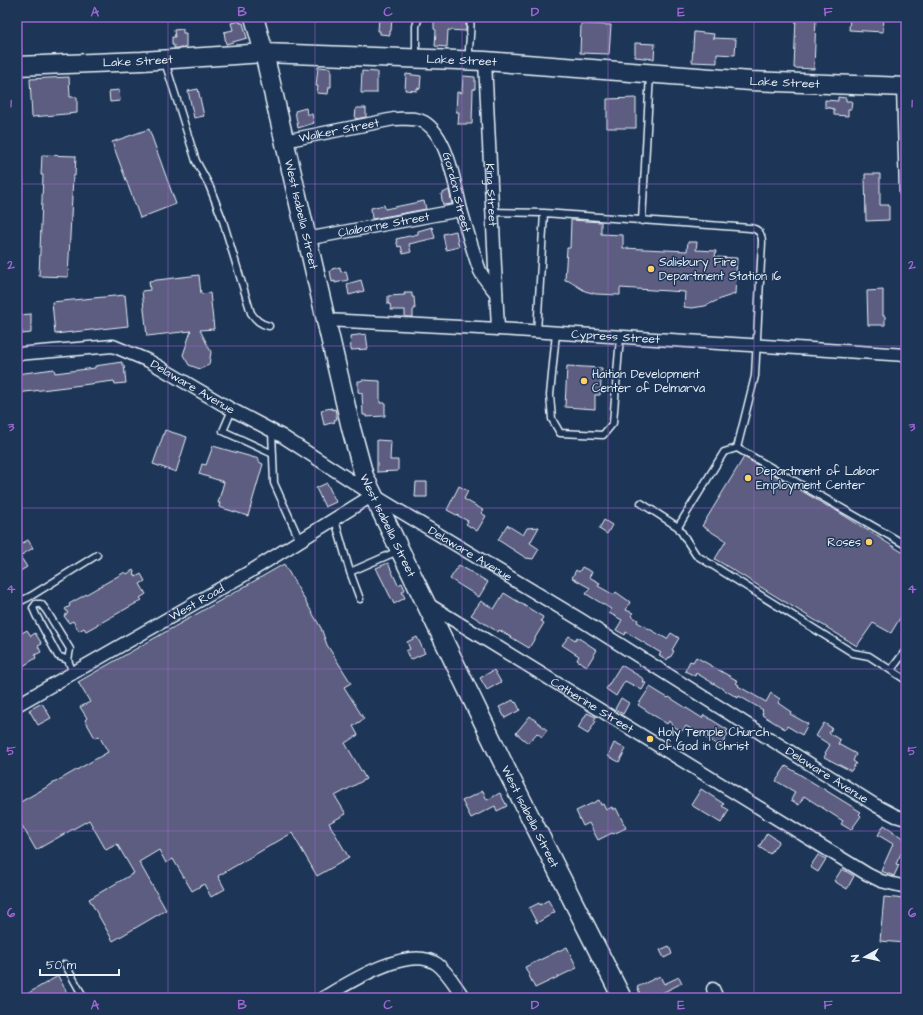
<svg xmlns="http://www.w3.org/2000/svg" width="923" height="1015" viewBox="0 0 923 1015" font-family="'Architects Daughter',sans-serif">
<rect width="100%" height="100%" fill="#1d3557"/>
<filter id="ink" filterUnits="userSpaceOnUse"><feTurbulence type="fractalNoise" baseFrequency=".025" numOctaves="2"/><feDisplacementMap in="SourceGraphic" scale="8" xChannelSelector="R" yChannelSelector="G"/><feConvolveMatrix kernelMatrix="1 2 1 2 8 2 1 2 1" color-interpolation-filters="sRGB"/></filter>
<g filter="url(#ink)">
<path fill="#5c5d80" stroke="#e8f1f8" d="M434 17H466V31L448 30 447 47 435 46 436 30 434 29Z
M796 17H816L814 69 794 68Z
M850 17H884L883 32 849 30Z
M379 18H392L391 31H390V35L380 34V31H378Z
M240 21V23H243L247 38 226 44 224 32 233 30 231 23Z
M581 24 611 25 609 54 580 53Z
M183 29V33H186V48H174V45H172V37H175L174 30Z
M694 32 714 34 713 38 736 39 735 55 717 54V63L692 62Z
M635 43 655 44 654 59 635 57Z
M318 67 331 68V87H329L328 94 317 93 318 86H316Z
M362 71 377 72V93H361Z
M406 74 421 76 420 89 417 88V91L405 90Z
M463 76 475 77V89H473L472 124H458L459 112H456L457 92 462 93Z
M69 77 70 97H77V113L32 117 30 79Z
M198 89 204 116 194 118 188 91Z
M119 90 120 101 110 102 109 91Z
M838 97 846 98V101H852L851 109H848V116L834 115V109L825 107V100L838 101Z
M636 98V128H607V99Z
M306 108 307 114H312L314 123 298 128 295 111Z
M356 108H366V117L355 119Z
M149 129 176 204 140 218 112 142Z
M42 155 76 156 75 176H73L68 277 39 276 43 175H41Z
M865 174H880V205H889V220L866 221Z
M449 190 452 204 443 205 441 194Z
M424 201 426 209 372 219 371 208 384 205 385 209Z
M571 220 601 222V234L623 235V248L687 251 688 242H697L696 250 716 251 715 257 737 258 735 294 723 298 705 306 692 308 684 307 685 292 620 288V295L596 294 585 291 569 281 565 280 567 248H570Z
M432 227 435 238 409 244 411 252 403 254 401 246 398 247 396 239 418 234V231Z
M456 231 459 247 446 250 443 234Z
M340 267 341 272 346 271 348 280 335 283V281L332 282 330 271 332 270V269Z
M199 275 201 294 210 293 214 329 200 330 211 352 209 365 200 369 189 365 183 355 191 331 147 336 142 291 150 290 149 281Z
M361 280 364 291 349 295 347 284Z
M883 290V316H885V325H868L867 291Z
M404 293H412V297H414L415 309 413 310V317H405V310H391L390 304H388V296L405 295Z
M125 295 128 326 55 334 52 302Z
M31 314V333L22 334V331H17V315Z
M366 334 368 349 351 350 350 336Z
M122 362V365H124L126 383 115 384 114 381 17 393V374L54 369 55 373 95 368V366Z
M567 366 602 368 600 395H595V409L565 407Z
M362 380 380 381V403H385V416L366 417V415H363L362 393 358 392V381H361Z
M332 408V410L335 409 337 419 334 420 335 422 324 425 321 410Z
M165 430 187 437 176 472 153 464Z
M377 440 391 441 390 460H398V471L377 472Z
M213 446 259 459V462L263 464 248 516 219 507 220 503H218L224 482 199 474 202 464 206 465Z
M744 457 829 507V506L902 552H906V608L891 633 873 623 857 646 715 559 726 541 702 526Z
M416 482H427V497H415Z
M327 483 336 502 325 507 316 488Z
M459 486 468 491 464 499 483 510 481 513 486 516 477 531 466 524 468 521 447 510Z
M604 520 612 525 607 534 599 529Z
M507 525 523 535 527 528 539 527 530 543 539 549 533 559 526 558 498 540Z
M28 540 33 548 20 556 27 567 17 573V546Z
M388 563 398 585 402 583 405 590 402 592 405 598 394 604 376 568Z
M284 564 321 628 327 645 351 683 344 687 364 719 353 726 358 735 345 743 366 779 335 796 346 814 329 823 349 858 317 876 292 833 218 876 225 889 211 897 204 884 192 891 173 859 166 863 159 850 139 862 166 910 113 941 89 899 134 873 117 844 106 850 89 820 36 850 17 817V804L108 752 99 736 95 738 85 720 87 718 80 707 90 702 78 682Z
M459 565 488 582 479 597 450 579Z
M582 567 592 572 589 577 600 583 598 586 614 595 616 592 630 602 626 610 633 613 631 616 638 620 637 622 667 639 671 633 679 638 672 650 674 651 670 658 669 657 667 660 659 655 661 653 626 632 625 635 616 630 622 620 609 613 611 609 586 594 590 588 572 578 576 570 579 572Z
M133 570 136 577 141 574 145 581 140 584 146 594 140 598 142 600 86 631 84 628 79 631 73 621 69 623 64 616 68 613 65 609 70 606 69 604 125 572 127 574Z
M504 593 543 617 541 621 544 623 529 648 499 630 498 632 471 615 481 601 494 609Z
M27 630 31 636 35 633 42 644 38 646 41 652 35 655 36 658 17 670V636Z
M569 636 575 640 577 637 597 650 587 666 577 660 579 656 562 645Z
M417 637 425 653 410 660 406 651 410 649 407 642Z
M696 657 738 681 736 683 739 685 738 686 766 702 771 693 780 699 778 703 791 712 790 714 808 724 802 735 787 726 785 729 762 715 763 712 762 711 763 710 739 696 738 698 696 673 695 676 685 671 690 661 693 662Z
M621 665 644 679 643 682 646 683 642 690 625 681 616 696 606 689Z
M494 670 501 682 487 690 480 678Z
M650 687 668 698 669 697 702 718 704 715 728 730 726 732 728 734 721 747 686 726 682 731 673 726 669 721 667 724 638 705Z
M621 698 629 703 623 714 615 709Z
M513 700 515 703 516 702 520 710 505 718 499 707Z
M42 703 51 718 38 725 29 710Z
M587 713 596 717 594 720 596 721 588 734 578 728Z
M530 716 547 730 542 737 537 733 528 743 516 733Z
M824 723 832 728 829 733 840 740 838 744 856 754 853 761 856 763 851 771 824 757 826 754 825 753 830 745 816 736Z
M614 743 626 749 619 762 608 756Z
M786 766 861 812 859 814 861 816 851 830 841 824 843 821 804 796 799 805 791 800 795 792 776 781Z
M701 789 724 804 722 806 729 810 721 823 691 805Z
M483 791 487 800 500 793 507 806 497 811 495 806 471 818 462 801Z
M599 800 601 805 603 804 606 810 612 807 613 810 616 808 626 828 613 834 612 833 598 840 589 823 583 826 576 811Z
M884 825 893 831 892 832 906 839V843L896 864 899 865 894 876 881 871 893 844 878 835Z
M767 833 779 841 770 854 759 847Z
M818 855 826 859 818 872 810 867Z
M842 869 854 876 847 889 834 881Z
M884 897 906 899V943L880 941Z
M548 900 555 912 537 923 529 908 539 903 540 905Z
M669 946 672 954 664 958 660 950Z
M567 947 577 968 535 988 525 967Z
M58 976 70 998H20Z
M660 976 664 984 679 977 682 983 652 998H642L637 987Z"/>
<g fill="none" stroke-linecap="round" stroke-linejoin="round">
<g stroke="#e8f1f8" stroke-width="9">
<path id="lane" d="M416 57V26L419 17
M469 59C468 45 472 31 470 17
M165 62 196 161 209 185 223 221 251 313C256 320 260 324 269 326
M492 212 544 213
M642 221 650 74
M537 332 544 213 750 228C759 229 762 234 762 242L755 376 737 448 904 544H906
M556 333 550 395 552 419 560 433 603 435 613 423 620 337
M232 410 223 431 273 454
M272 431 274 483 300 541
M641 503 678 527 696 555 853 653 869 656 906 680
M335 520 350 572 360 599
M678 527 724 452 737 448
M350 572 398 551
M17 603 31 596 97 555
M36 604H41L46 610 70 649 68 660 73 673
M36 604 33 608 36 615 58 656 68 660
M891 670 906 650
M65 964 84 998"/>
</g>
<g stroke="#e8f1f8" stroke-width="15">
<g id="street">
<path id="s1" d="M485 61 498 329"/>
<path d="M903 87 906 193"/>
<path id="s2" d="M284 141 394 119C404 119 415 117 424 122 448 136 455 185 461 210 467 230 473 252 480 271 484 279 491 287 496 293"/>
<path id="s3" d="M306 239 461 210"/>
<path id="s4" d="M326 320 498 329 906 355"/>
<path id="s5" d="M17 354 113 346 149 361 229 408 282 436 373 495 581 620 875 805 896 816 906 819"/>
<path id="s6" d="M426 603 867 874 881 881 906 887"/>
<path id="s7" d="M17 705 251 571 373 495"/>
<path d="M713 989 717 998"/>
<path d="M323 998C348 983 409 944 437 964 448 972 456 987 464 998"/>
</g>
</g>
<g stroke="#e8f1f8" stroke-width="21">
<g id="secondary">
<path id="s8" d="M254 17 264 53 351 428 364 476 506 769 622 998"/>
<path id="s9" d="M17 66 142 61 264 53 485 61 751 81 906 87"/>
</g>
</g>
<use href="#lane" stroke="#1d3557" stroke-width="6"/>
<use href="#street" stroke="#1d3557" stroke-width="12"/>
<use href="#secondary" stroke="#1d3557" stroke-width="18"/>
</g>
</g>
<path fill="none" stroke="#9c67d0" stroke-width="1" stroke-opacity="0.55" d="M168 17V998M315 17V998M462 17V998M608 17V998M754 17V998M17 184H906M17 346H906M17 508H906M17 669H906M17 831H906"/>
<g fill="#ffd166" stroke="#1d3557" stroke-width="1.5">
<circle cx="651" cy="269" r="4"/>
<circle cx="584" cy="381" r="4"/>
<circle cx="748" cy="478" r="4"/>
<circle cx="869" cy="542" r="4"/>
<circle cx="650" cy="739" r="4"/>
</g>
<g text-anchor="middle" stroke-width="3" stroke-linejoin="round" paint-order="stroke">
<g font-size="12" fill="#e8f1f8" stroke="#1d3557">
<text dy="4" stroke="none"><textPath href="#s9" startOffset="121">Lake Street</textPath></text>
<text dy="4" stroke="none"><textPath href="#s9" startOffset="445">Lake Street</textPath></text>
<text dy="4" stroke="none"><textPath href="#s9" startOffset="769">Lake Street</textPath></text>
<text dy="4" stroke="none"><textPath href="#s2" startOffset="56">Walker Street</textPath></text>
<text dy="4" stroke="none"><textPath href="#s2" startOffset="222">Gordon Street</textPath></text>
<text dy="4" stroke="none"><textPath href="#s1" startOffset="134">King Street</textPath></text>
<text dy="4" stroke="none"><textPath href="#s8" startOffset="203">West Isabella Street</textPath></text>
<text dy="4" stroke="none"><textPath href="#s3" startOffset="79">Claiborne Street</textPath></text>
<text dy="4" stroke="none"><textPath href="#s4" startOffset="290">Cypress Street</textPath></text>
<text dy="4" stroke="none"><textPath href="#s5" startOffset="186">Delaware Avenue</textPath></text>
<text dy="4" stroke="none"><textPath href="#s8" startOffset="527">West Isabella Street</textPath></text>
<text dy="4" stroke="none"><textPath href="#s5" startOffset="510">Delaware Avenue</textPath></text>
<text dy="4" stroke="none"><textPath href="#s7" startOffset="207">West Road</textPath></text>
<text dy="4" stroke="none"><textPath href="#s6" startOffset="195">Catherine Street</textPath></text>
<text dy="4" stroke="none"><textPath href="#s5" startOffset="930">Delaware Avenue</textPath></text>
<text dy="4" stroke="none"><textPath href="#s8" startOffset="851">West Isabella Street</textPath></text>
</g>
<g font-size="12" fill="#e8f1f8" stroke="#1d3557" text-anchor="start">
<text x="659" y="266">Salisbury Fire<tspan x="659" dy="14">Department Station 16</tspan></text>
<text x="592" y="378">Haitian Development<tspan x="592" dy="14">Center of Delmarva</tspan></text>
<text x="756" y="475">Department of Labor<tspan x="756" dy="14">Employment Center</tspan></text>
<text x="861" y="546" text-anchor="end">Roses</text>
<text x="658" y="736">Holy Temple Church<tspan x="658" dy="14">of God in Christ</tspan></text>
</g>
</g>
<rect width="923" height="1015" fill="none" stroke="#1d3557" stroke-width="44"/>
<g transform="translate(865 957) rotate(262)" stroke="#1d3557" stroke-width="3" paint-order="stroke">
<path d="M0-3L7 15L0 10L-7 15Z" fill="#e8f1f8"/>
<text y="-6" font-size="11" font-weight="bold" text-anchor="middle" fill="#e8f1f8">N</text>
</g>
<path d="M40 969v6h79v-6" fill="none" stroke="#e8f1f8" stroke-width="2"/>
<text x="46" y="969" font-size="12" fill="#e8f1f8" stroke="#1d3557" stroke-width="3" paint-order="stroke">50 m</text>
<rect x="22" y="22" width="879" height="971" fill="none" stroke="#9c67d0" stroke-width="1.5"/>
<g font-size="13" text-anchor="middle" font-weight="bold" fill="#9c67d0">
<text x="95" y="16">A</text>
<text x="242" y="16">B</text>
<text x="388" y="16">C</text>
<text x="535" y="16">D</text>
<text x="681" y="16">E</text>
<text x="828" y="16">F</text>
<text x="11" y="107">1</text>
<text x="912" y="107">1</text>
<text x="11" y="269">2</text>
<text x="912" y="269">2</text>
<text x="11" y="431">3</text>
<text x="912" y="431">3</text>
<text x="11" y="593">4</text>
<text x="912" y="593">4</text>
<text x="11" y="755">5</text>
<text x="912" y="755">5</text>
<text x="11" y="917">6</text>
<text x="912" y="917">6</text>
<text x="95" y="1009">A</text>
<text x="242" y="1009">B</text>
<text x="388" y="1009">C</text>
<text x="535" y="1009">D</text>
<text x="681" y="1009">E</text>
<text x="828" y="1009">F</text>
</g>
</svg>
